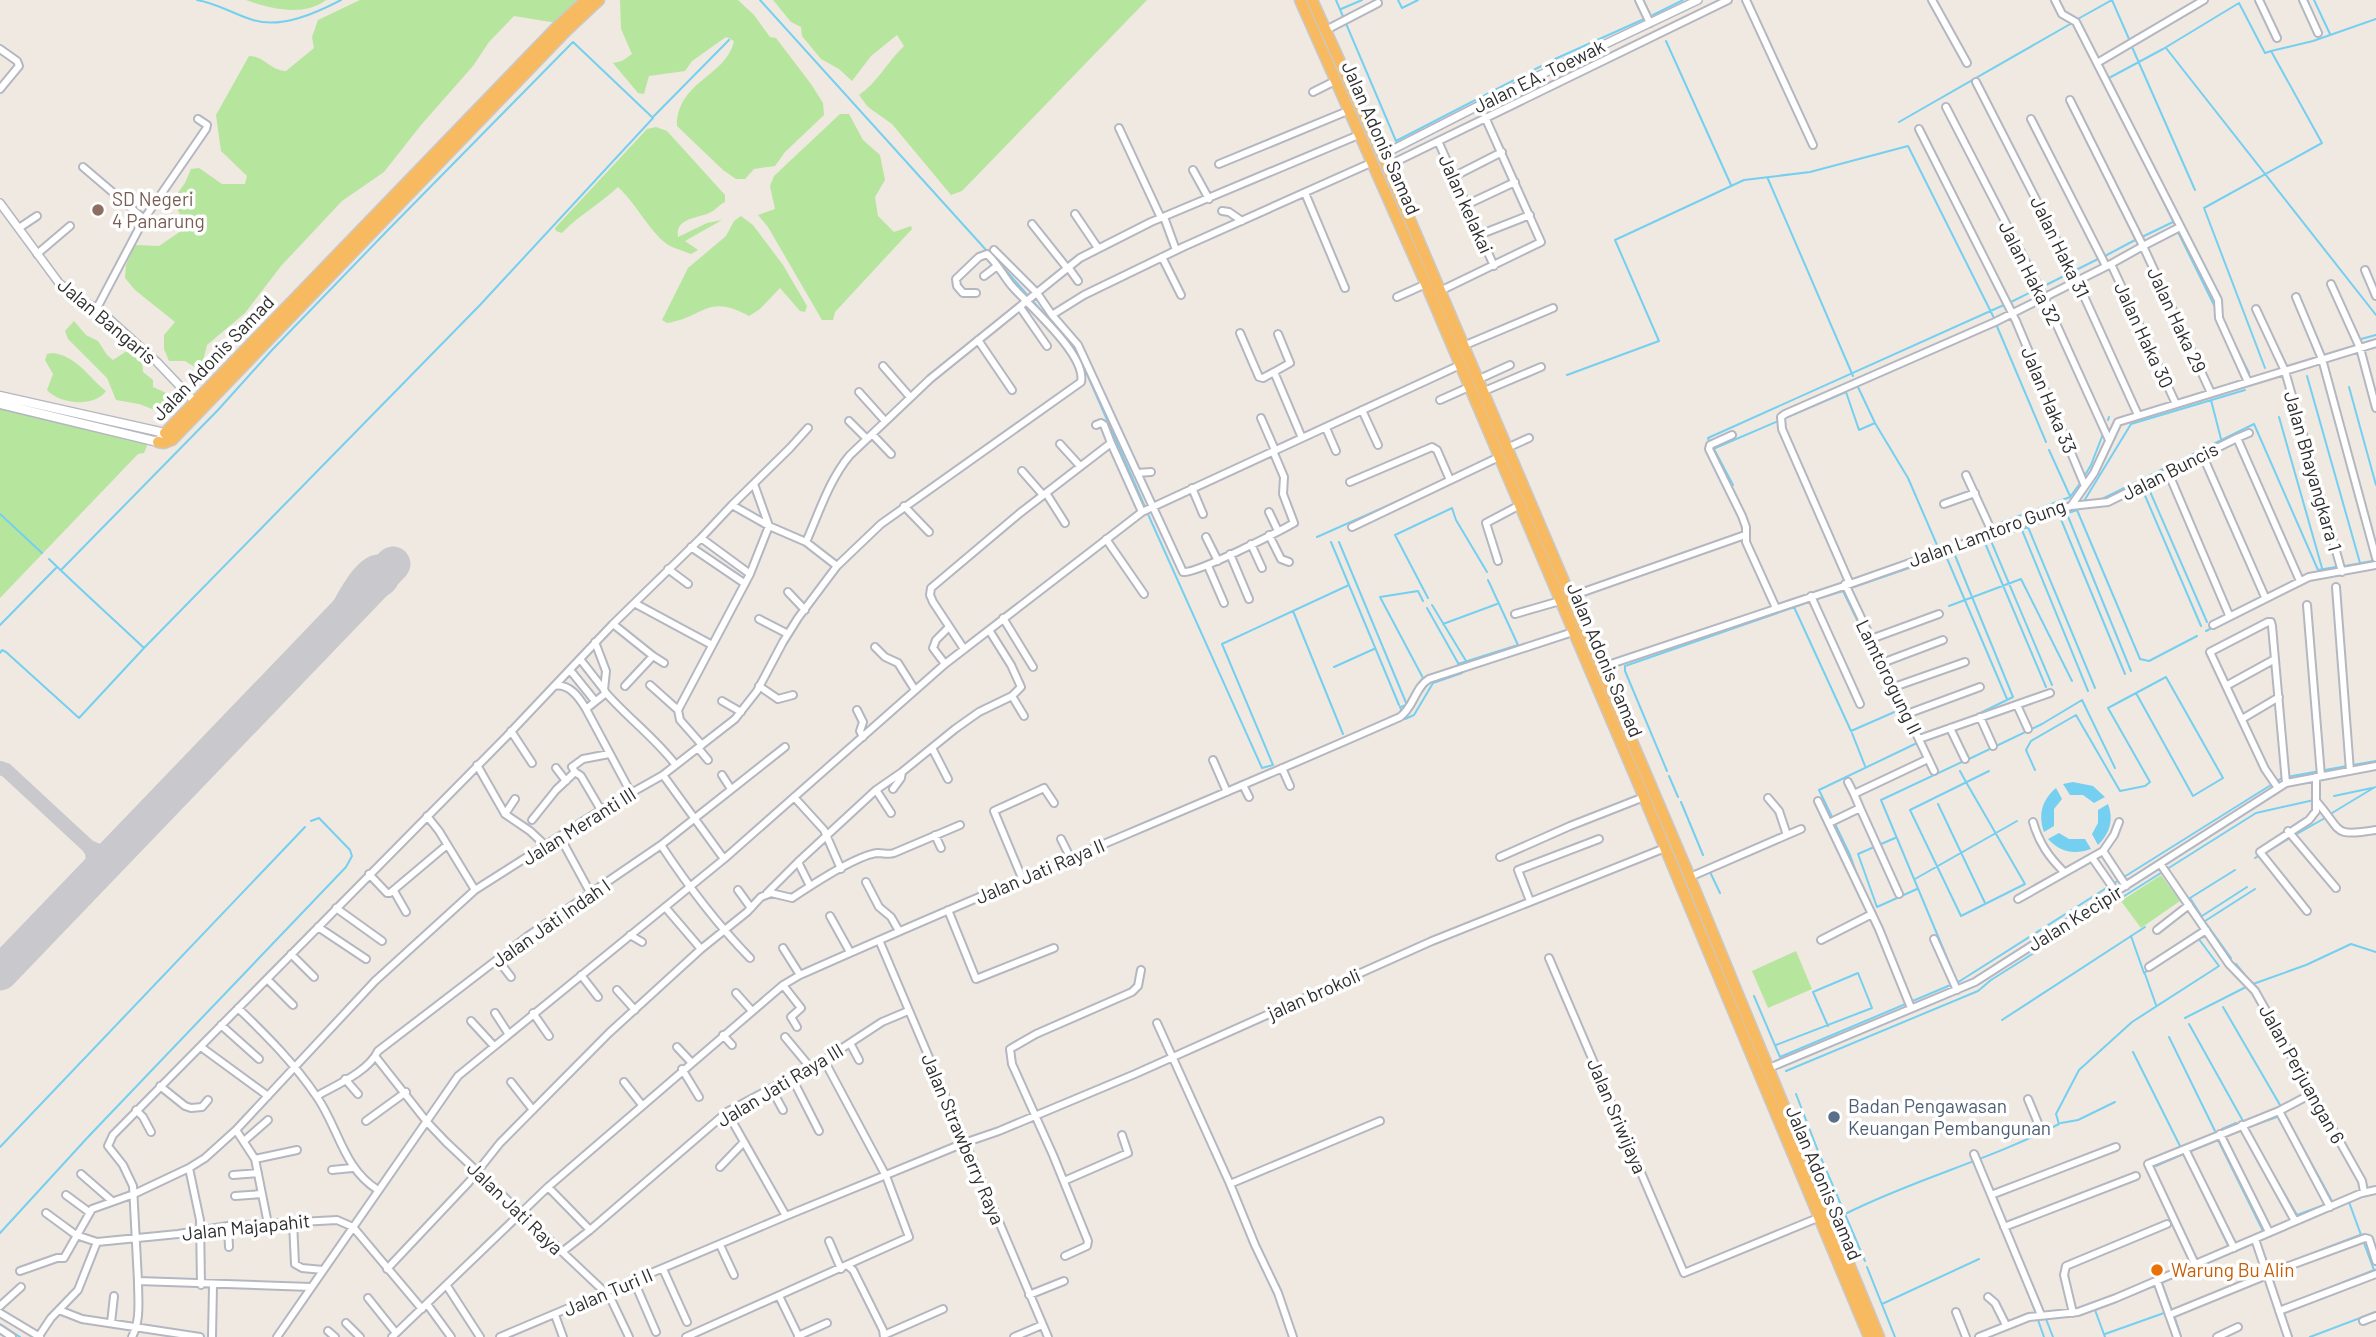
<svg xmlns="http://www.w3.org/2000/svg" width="2376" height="1337" viewBox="0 0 2376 1337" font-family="Barlow,sans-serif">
<rect width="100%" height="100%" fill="#efe9e1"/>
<path fill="#b6e59e" d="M246 0H326C304 17 270 9 246 0Z
M360 0H580L557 23 514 16 489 42 473 66 421 125 384 172 342 201 281 266 245 313 207 345 203 361 195 367 185 361H169L164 349V335L175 322 135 290 125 278 126 265 135 245 159 246 184 229 180 214 172 201 185 183 191 169 199 168 222 184H245L247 176 221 151 216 115 249 56C264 56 271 71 286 71L314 48 312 37 318 20Z
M620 0H738L754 15 770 37 776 38 811 84 823 103 824 115 785 152 775 166 754 169 745 179H736L723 170 677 126C677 81 726 77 734 41L726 37 692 61 685 71 649 76 644 94 638 93 613 63 622 61 632 54 621 29Z
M773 0H1147L962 191 951 195 892 124 868 107 859 95C877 83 888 61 904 46L897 35 871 56 852 81 839 69 821 59 802 36 801 27 791 22Z
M840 114H849L863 140 880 155 885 180 875 197 878 216 894 232 911 226 912 229 835 312 833 320H822L768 227 758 215 775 209 770 186 774 176Z
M656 127 667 131 725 195V202C720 204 717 209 711 212 698 219 675 217 678 237L707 223 722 220 685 241 698 250 691 254C684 251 676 249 670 246 652 236 636 203 618 187 600 204 579 215 562 233L556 231 555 228 647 129Z
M741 216 753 225 783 265 807 306 805 312 800 311 780 288 760 309 749 316C707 293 705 317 667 323L662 320 688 268 726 236 734 221Z
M74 321 86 335 98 341 107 355 113 360 127 351 139 354 142 360 143 372 153 380V387L175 397 166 408 155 410 139 404 116 400 107 378 68 339 65 331Z
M53 353C77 356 89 378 106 391 94 408 59 404 47 390L53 374 45 360 47 354Z
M0 409 30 414 145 443 147 446 144 453 138 454 0 598Z
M2161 875 2180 901 2141 928 2121 901Z
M1796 951 1812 989 1768 1008 1752 971Z"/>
<path fill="#75cff0" d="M2073 782 2093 786 2105 797 2094 803 2083 795H2070L2063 784Z
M2056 788 2062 799 2054 809V826L2044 832C2038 814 2042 800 2056 788Z
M2108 804C2114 820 2110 833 2098 845L2092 834 2098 823V810Z
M2059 833 2069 839H2085L2091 849C2074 855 2060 852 2048 839Z"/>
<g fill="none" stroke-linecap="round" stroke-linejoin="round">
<path stroke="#75cff0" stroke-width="2" d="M197 0C219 4 233 14 253 20 281 29 316 13 341 0
M760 0 987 251
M1336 0 1396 141 1555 59 1644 19
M1398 0 1402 8 1418 0
M2314 0 2330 34
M1341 9 1362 0
M1653 15 1683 0
M2076 20 2112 0 2129 39
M1666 41 1731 185
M2132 47 2195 190
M2166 48 2376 315
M2271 51 2313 41 2376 19
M2120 114 2175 225
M653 117 729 40
M1899 122 2072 23
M2136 133 2109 78 2163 49 2239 3 2265 53 2271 51 2322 143 2204 208 2265 368
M1768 179 1853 376
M2177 230 2215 307
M2142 237 2173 222
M2105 256 2137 239
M1001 265 1077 351 1145 507
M2042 287 2100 258
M2011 302 2037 289
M1996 324 2046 442
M2361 339 2376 335
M2234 343 2249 373
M1567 375 1659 341 1615 240 1744 180 1810 172 1908 146 1994 318
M2307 376 2360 563
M1857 385 1875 423
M2349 387 2376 485
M2211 400 2221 439
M2279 417 2322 568
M2108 420 2109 417
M1709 441 1708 438 2006 304
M1713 449 1846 392 1859 430 1875 423 1908 478 1937 545
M1714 449 1733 485
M2049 450 2070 496
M2084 477 2091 465 2103 434
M2148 487 2207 622
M2143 491 2201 626
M2095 500 2084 501 2131 424 2245 390
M2100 500 2254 424 2318 570 2336 567
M1147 512 1262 768 1273 765 1222 644 1349 585
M0 514 42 553
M2067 514 2131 671
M2060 517 2125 674
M2000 523 2070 497 2081 482
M2028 527 2095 688
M2022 530 2088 691
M1317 537 1416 493
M1991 541 2052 685
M1331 542 1399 705
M1339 542 1407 705 1400 707 1402 712
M1985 543 2046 687
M1954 553 2013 697 1972 717
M1946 556 2007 699
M49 559C80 589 112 618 144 648L480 305 653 118 573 42 387 231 272 350 218 410 61 570
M2345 566 2372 561
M1851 588 2077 510 2140 659 2149 661 2197 636
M1428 598 1395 535 1452 508 1456 520 1487 572
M1817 599 1843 591 1917 743 1819 790 1833 819
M1423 601 1418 591 1380 597 1423 678
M1432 605 1466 661
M1949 606 2021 579 2072 681
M1794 607 1851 731 1899 710
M1427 608 1458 663
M1293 611 1343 734
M1443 624 1497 604
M0 625 56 568
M2206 631 2210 629
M0 653 2 650 6 652 79 718 144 648
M1459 666 1458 664 1518 645 1488 580
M1334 667 1374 649
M1404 717 1405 719 1414 715 1433 683 1462 673 1461 671
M1852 733 1865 766
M1969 759 2042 724 2082 700 2115 768
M2353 765 2376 761
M2035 770 2026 750 2031 741 2076 715 2120 791 2145 786 2150 782 2108 708 2166 677 2223 778 2193 796 2136 693
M1667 771 1625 671V666L1809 602
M1960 771 1966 782 2025 884 1961 916 1910 810 1989 771
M1669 776 1678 797
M2287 777 2347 766
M2334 796 2372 788
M1681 802 1703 855
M1938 804 1985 903
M2332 813 2375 787
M1835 824 1850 855 1859 880
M2295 835 2325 818
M1895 838 1858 854 1877 907 1917 889
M2265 853 2290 838
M2255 858 2260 855
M1710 872 1720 893
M2124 877 2282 778
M1915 879 2017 821
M2202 916 2247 887
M2202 917 2190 898 2235 870
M2205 921 2255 889
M2205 922 2231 958
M2131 936 2144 973 2152 968
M2236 964 2261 995 2312 1084
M2145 974 2156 1005
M1955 977 1881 800 1964 761
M2253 984 2306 965 2351 944 2376 952
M1754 996 1780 1057 1960 981 2119 880
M2223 1007 2280 1105
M2185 1018 2246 987
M2002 1020 2145 927
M2189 1024 2243 1121
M2169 1037 2215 1131
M1776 1045 1872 1008 1858 973 1813 992 1828 1026
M2133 1052 2180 1146
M1786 1071 1978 991 1991 980 2256 813 2314 800
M1796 1094 1818 1151 1865 1261
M2284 1113 2332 1201
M2061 1123 2078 1120 2115 1102
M2246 1128 2277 1117
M2222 1129 2236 1123
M2226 1136 2240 1131
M2218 1140 2263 1231
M0 1147 305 827
M2259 1150 2297 1215 2324 1205
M2191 1151 2218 1140
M2184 1154 2228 1245
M2156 1166 2183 1154
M1845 1214C1914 1179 1990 1160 2059 1124L2056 1114 2079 1070 2132 1022 2219 966 2198 938
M2009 1229 2043 1310
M0 1233 88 1137 346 867 352 856 350 850 319 818 311 821
M2258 1241 2349 1202 2361 1235
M2364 1243 2374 1270
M2260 1245 2270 1269
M2287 1263 2360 1235
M1867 1267 1895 1337
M2272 1277 2281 1306
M2161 1283 2252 1244
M2162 1283 2172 1311
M2028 1292 2035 1311
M1882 1304 1979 1259
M2281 1307 2374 1270
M2172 1310 2262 1273
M2284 1314 2292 1337
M2175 1318 2181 1337
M2046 1319 2053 1337
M2038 1320 2044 1337
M0 1324 20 1337
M2105 1334 2164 1313
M2105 1337 2095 1310 2154 1286
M2310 1337 2376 1312"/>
<path stroke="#c9c8cc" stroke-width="14" d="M323 637C332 620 359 556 381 562 387 563 391 567 392 573 394 581 389 587 382 590L369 589
M0 768 6 770 88 846C102 854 110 852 123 845
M85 885 94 870 92 852 88 846
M0 971 41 931"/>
<path stroke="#c9c8cc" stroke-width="35" d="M0 973 393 564"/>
<g stroke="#b4b7c1" stroke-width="10">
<path id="minor" d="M1639 0 1650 23
M1746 0 1813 145
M1932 0 1967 63
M2055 0 2062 14 2076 22 2218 300 2219 318 2248 382
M2259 0 2277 38
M2303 0 2318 33
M1326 30 1378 3
M0 49 17 61 19 66 0 89
M2097 63 2204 0
M1976 82 2073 272 2138 415
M1313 92 1337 80
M2070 100 2143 246 2111 264
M1946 107 2044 297 2109 440
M2031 119 2106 266
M1119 128 1161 218
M1919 129 2016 321 2085 486
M1438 141 1494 266
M1219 164 1350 110
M1387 166 1728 0
M83 167 144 219
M1193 170 1209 199
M1453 177 1502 152
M1305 193 1345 288
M1466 205 1515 182
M1222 211 1229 212 1242 221
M1075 214 1098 248
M1164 217 1176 250
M1032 224 1067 268
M2180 227 2143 246 2211 393
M19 228 37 216
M1479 235 1530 215
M994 250 1037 293 1052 315 1078 345 1183 572C1196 574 1278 532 1294 523L1283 494 1284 477 1273 451
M37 254 70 226
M1162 257 1181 295
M1068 267 1078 281
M2365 270 2376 296
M984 276 997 266
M2331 284 2360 348 2376 408
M1440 291 1541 242 1485 117
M1397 297 1426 284
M2296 297 2322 359 2376 558
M1020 307 1047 346
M97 308 144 219 206 129 207 125 198 119
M2256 309 2285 371 2342 572
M1052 315 1084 295 1183 247 1373 162
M1240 333 1259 377 1263 378 1274 372
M1278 334 1290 363 1274 372 1302 438
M978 340 1012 390
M1463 346 1553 308
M883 366 910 397
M1477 380 1510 365
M859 392 885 421
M1482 392 1541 367
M1440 400 1469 387
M1362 410 1378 445
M1261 418 1275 450
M849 421 867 439
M1096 425 1101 423 1104 425 1111 443
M1326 428 1336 451
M872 434 891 454
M1732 435 1710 445 1709 449 1742 516 1746 527V542L1776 608
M2237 438 2249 433
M1060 444 1080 466
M1507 448 1529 438
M2202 454 2265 597
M1022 471 1043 495
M2168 472 2229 615
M1137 473 1151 472
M1966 475 1993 534
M1350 482 1432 447 1437 450 1450 480
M1192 488 1203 514
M1046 493 1065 523
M1944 504 1975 493
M732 505 790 448 808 428
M904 506 929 532
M2071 506 2108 502 2237 438 2300 581
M1269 512 1278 531
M1352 527 1499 457
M1269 535 1281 559 1289 562
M1206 537 1218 561
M1106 539 1144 594
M806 542C819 513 829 480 850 455L930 379 1080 258 1151 222 1361 134
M1251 544 1262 568
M691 547 744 583
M1230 554 1249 599
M1498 561 1486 523 1520 505
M1208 566 1224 603
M668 569 688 584
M750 574 769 526 754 484
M1845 584 1934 771
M1850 584 1782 429 1781 417 1785 414 1995 322 2111 264 2176 404
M2336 587 2350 771
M788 592 805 610
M1811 596 1860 704
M1569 597 1745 535
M636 604 712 645
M2307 605 2321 776
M1515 614 1560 601
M1003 618 1033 667
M759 619 788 634
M613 624 653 656 625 686
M2213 625 2309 577 2376 565
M1871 639 1939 614
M595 642 606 671 604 690
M875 647 885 657 898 663 915 690
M964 649 933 602 930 595 931 588 1020 513 1111 443 1142 512
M653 656 664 663
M580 659 605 691
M1882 663 1943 640
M945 664 933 648 936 640 949 627
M1599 668 1850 584 2071 506 2094 473 2118 422 2376 343
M570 670 595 701
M650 685 678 710
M554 686C569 683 579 697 586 709
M759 686 778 699 793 695
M2226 686 2275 659
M1894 687 1965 662
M1012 696 1024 716
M722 701 741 712
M2017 705 2028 729
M857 710 863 722 860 731 863 737
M1907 714 1980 687
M1980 717 1993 746
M2242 719 2279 697
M1950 728 1965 759
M511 731 532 763
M1919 739 2050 693
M702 745 680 720 678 710 750 574 701 538 732 505 769 526 806 542 837 566
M698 748 708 760
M932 748 948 779
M1213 760 1227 792
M477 765 505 814 530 831 546 846
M556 768 566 781
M1282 768 1290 786
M575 772 572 767 583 759 609 754
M663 775 724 859
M722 775 731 789
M1848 782 1854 794 1928 759
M1243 785 1249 797
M2278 788 2265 769 2210 652 2268 622H2271L2272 626 2286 783
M893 789 901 778 902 772
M876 790 891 813
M631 793 586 709 606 693C628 718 655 738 675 764
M794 797 824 830 841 869
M1818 801 1879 929 1911 1008
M2317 802C2343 832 2332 837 2376 830
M1860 808 1899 894
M505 814 515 799
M427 816 439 831 475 890
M532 820 556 790 575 772 581 776 601 810
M2033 822C2039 843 2049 857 2064 872
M1829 823 1860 808 1854 794
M2288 831 2336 888
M935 835 941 848
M1787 835 1801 829
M560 837 591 894
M1061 839 1070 857
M661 845C688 886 716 923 750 958
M2103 851 2126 886
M1500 857 1570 826 1644 797
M2093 859 2116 892
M369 874 387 893H390L447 845
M1690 877 1787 835 1779 811 1768 798
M1022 878 994 811 1044 788 1054 803
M866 882 879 907 891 917 899 931
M810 886 798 862 876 790 902 772 955 729 979 712 1012 696 1021 687 1011 665 989 630
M738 890 751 908
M394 891 406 912
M767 893 798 862
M2018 899 2103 851 2114 835 2119 822
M1530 901 1518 870 1599 839
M665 907 701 949
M336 908 382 941
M948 910 976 979 1054 948
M2307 911 2260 852 2309 820 2316 811V777
M830 916 850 952
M318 927 366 959
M2157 930 2189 905
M630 935 642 942
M1934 939 1957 990
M879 940 1048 1337
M1821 940 1872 914
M783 948 800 975
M291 954 314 977
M1549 958 1684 1273 1820 1217
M498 960 511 977
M2149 967 2206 930
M581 975 598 997
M267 979 293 1005
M783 985 801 1008 791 1017 797 1027
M617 990 635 1010
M736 993 752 1011
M238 1008C268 1037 294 1063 317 1097 339 1129 343 1168 378 1190
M495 1013 508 1033
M533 1013 549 1036
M471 1021 493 1045
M1157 1023 1230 1184 1255 1245 1278 1293 1293 1337
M221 1025 259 1059
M723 1035 732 1045
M785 1037 810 1067
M850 1043 859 1060
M201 1047 268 1096
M677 1047 691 1062
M375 1056 427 1122 446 1142 610 1297 629 1337
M1769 1068 1975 982 2286 783 2376 766
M682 1069 699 1097
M792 1078 819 1131
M345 1079 358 1094
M511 1082 533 1110
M624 1082 642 1105
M160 1086 185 1106 191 1108 202 1107 208 1100
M772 1090 783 1110
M317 1096C336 1085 368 1072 378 1051L528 936 661 845 785 747
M2028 1099 2040 1128
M136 1110 143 1117 151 1132
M2279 1111 2330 1207
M727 1112 786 1216
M366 1121 406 1092
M2242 1125 2295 1221
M236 1130 375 981 475 890 601 810 663 775 735 719 757 691 783 642 798 618 837 566 881 524 1081 382C1087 355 1029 306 1011 285 1003 275 997 263 987 254L979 257 956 279 957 286 963 293H976
M2220 1134 2269 1232
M244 1141 268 1120
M2185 1149 2234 1248
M1974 1154 2041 1315
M720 1167 743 1143
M189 1168 205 1158 236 1130 255 1159
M332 1170 352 1168
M81 1174 112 1201
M233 1175 258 1173
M1064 1181 1128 1153 1122 1135
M1230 1184 1380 1121
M548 1187 590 1230
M2362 1193 2376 1190
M66 1195 89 1212
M1991 1195 2116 1147
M235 1196 262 1194
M293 1222 295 1264 302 1268 323 1270
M268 1224 255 1159 297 1150
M228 1226 229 1247
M2004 1227 2136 1176
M2255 1239 2288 1337
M829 1241 841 1269
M97 1242 178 1234 228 1226 337 1220 353 1227 422 1309
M720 1245 734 1275
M562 1252 590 1230 727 1112 824 1060 882 1022 908 1011
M1065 1256 1087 1246 1088 1241 1053 1155 1012 1064 1010 1049 1036 1034 1132 992 1138 986 1141 970
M2195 1264 2148 1164 2279 1111 2313 1093
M848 1266 853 1270 883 1330 884 1337
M387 1269 469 1182 500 1143 609 1033 701 949 747 912 761 897 771 893 792 898C810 886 858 854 878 853 884 853 888 855 894 853L960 825
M663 1269 687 1322
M20 1271 57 1258H64L92 1209 134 1194 189 1168 200 1220 201 1285
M2267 1274 2365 1238 2369 1239 2376 1261
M138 1281 133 1186 123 1165 108 1146 113 1135 506 737 613 624 701 538
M634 1281 656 1332
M2157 1281 2177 1337
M447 1286 480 1337
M1029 1295 1064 1281
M779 1296 799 1337
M1988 1297 1995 1303 2006 1325
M368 1298 396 1333
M427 1304 451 1337
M0 1306 21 1287
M59 1310 82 1319 200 1337
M2279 1311 2376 1274
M1956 1312 1966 1337
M0 1313 40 1337
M2073 1313 2064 1275 2066 1266 2167 1224
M555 1315 563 1337
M2169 1315 2267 1275
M2363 1321 2376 1316
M111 1323 114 1296
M346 1323 360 1337
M0 1329 12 1337
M328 1331 335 1337
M884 1335 943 1309
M39 1336 51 1318 78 1290 97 1242 76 1235 46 1213
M798 1336 827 1323
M132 1337C141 1320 138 1300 138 1281L311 1287
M212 1337 213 1285
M277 1337 458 1076 724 859 945 664 1142 512 1460 365
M392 1337 548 1187 783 985 800 975C999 886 1201 805 1400 717 1414 707 1415 687 1429 679L1573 632
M500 1337 786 1216 964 1143 999 1131 1135 1074 1432 941 1665 848
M686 1337 909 1237 886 1176 824 1060
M1014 1337 1042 1325
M1979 1337 2029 1317 2078 1312 2116 1298 2364 1192 2362 1181 2255 991 2229 964 2161 865
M2217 1337 2238 1327"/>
</g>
<g stroke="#b4b7c1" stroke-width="10">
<path id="tertiary" d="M1382 155 1517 86 1698 0
M0 203 59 283 82 301 97 308 157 362 194 401"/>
</g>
<g stroke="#b4b7c1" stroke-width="11">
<path id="secondary" d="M0 396 165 433 158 442 0 404"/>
</g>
<g stroke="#c9c9c9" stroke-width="13">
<path id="trunk" d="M1300 0 1426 284 1644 797 1869 1337
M1312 0 1387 166 1686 868 1879 1337
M165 433 555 29 586 0
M158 442 164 443 172 440 567 30 599 0"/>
</g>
<use href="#minor" stroke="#fff" stroke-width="6"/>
<use href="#tertiary" stroke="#fff" stroke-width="7"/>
<use href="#secondary" stroke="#fff" stroke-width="8"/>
<use href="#trunk" stroke="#f8ba60" stroke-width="10"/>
</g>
<circle fill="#8d6e63" stroke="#fff" stroke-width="2.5" cx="98" cy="210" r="7"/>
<circle fill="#5c6f8a" stroke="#fff" stroke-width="2.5" cx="1834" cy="1117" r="7"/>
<circle fill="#e8710a" stroke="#fff" stroke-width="2.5" cx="2157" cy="1270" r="7"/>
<g text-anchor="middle" stroke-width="7" stroke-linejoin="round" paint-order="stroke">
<g font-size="19" fill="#2e2e2e" stroke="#fff">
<text transform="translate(1539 76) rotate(-26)" y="7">Jalan EA. Toewak</text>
<text transform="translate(1381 138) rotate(66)" y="7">Jalan Adonis Samad</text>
<text transform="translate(1466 204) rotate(66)" y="7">Jalan kelakai</text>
<text transform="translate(2060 247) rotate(64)" y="7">Jalan Haka 31</text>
<text transform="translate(2030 273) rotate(63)" y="7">Jalan Haka 32</text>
<text transform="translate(2177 320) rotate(65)" y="7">Jalan Haka 29</text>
<text transform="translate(107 321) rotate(40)" y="7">Jalan Bangaris</text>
<text transform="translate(2144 335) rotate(65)" y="7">Jalan Haka 30</text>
<text transform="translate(213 358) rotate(-46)" y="7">Jalan Adonis Samad</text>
<text transform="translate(2049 400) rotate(67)" y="7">Jalan Haka 33</text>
<text transform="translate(2170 471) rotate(-27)" y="7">Jalan Buncis</text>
<text transform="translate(2313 471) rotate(74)" y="7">Jalan Bhayangkara 1</text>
<text transform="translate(1987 533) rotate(-20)" y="7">Jalan Lamtoro Gung</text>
<text transform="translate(1605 660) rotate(67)" y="7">Jalan Adonis Samad</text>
<text transform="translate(1889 677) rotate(64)" y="7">Lamtorogung II</text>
<text transform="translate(579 826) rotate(-32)" y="7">Jalan Meranti III</text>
<text transform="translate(1040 871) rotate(-23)" y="7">Jalan Jati Raya II</text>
<text transform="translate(2075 918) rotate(-32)" y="7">Jalan Kecipir</text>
<text transform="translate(551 923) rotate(-35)" y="7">Jalan Jati Indah I</text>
<text transform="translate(1314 994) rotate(-24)" y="7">jalan brokoli</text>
<text transform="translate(2302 1074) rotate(61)" y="7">Jalan Perjuangan 6</text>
<text transform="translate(780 1085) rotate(-31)" y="7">Jalan Jati Raya III</text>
<text transform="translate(1617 1116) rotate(67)" y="7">Jalan Sriwijaya</text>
<text transform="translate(963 1139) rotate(67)" y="7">Jalan Strawberry Raya</text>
<text transform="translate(1824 1183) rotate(67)" y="7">Jalan Adonis Samad</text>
<text transform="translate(515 1208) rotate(44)" y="7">Jalan Jati Raya</text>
<text transform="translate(246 1227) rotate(-6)" y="7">Jalan Majapahit</text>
<text transform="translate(608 1292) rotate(-23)" y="7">Jalan Turi II</text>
</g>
<g font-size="19" fill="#785e54" stroke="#fff" text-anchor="start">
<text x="112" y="206">SD Negeri<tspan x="112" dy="22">4 Panarung</tspan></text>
</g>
<g font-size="19" fill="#4e5e75" stroke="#fff" text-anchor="start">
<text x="1848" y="1113">Badan Pengawasan<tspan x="1848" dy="22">Keuangan Pembangunan</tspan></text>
</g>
<g font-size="19" fill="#c56008" stroke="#fff" text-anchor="start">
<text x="2171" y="1277">Warung Bu Alin</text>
</g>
</g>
</svg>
